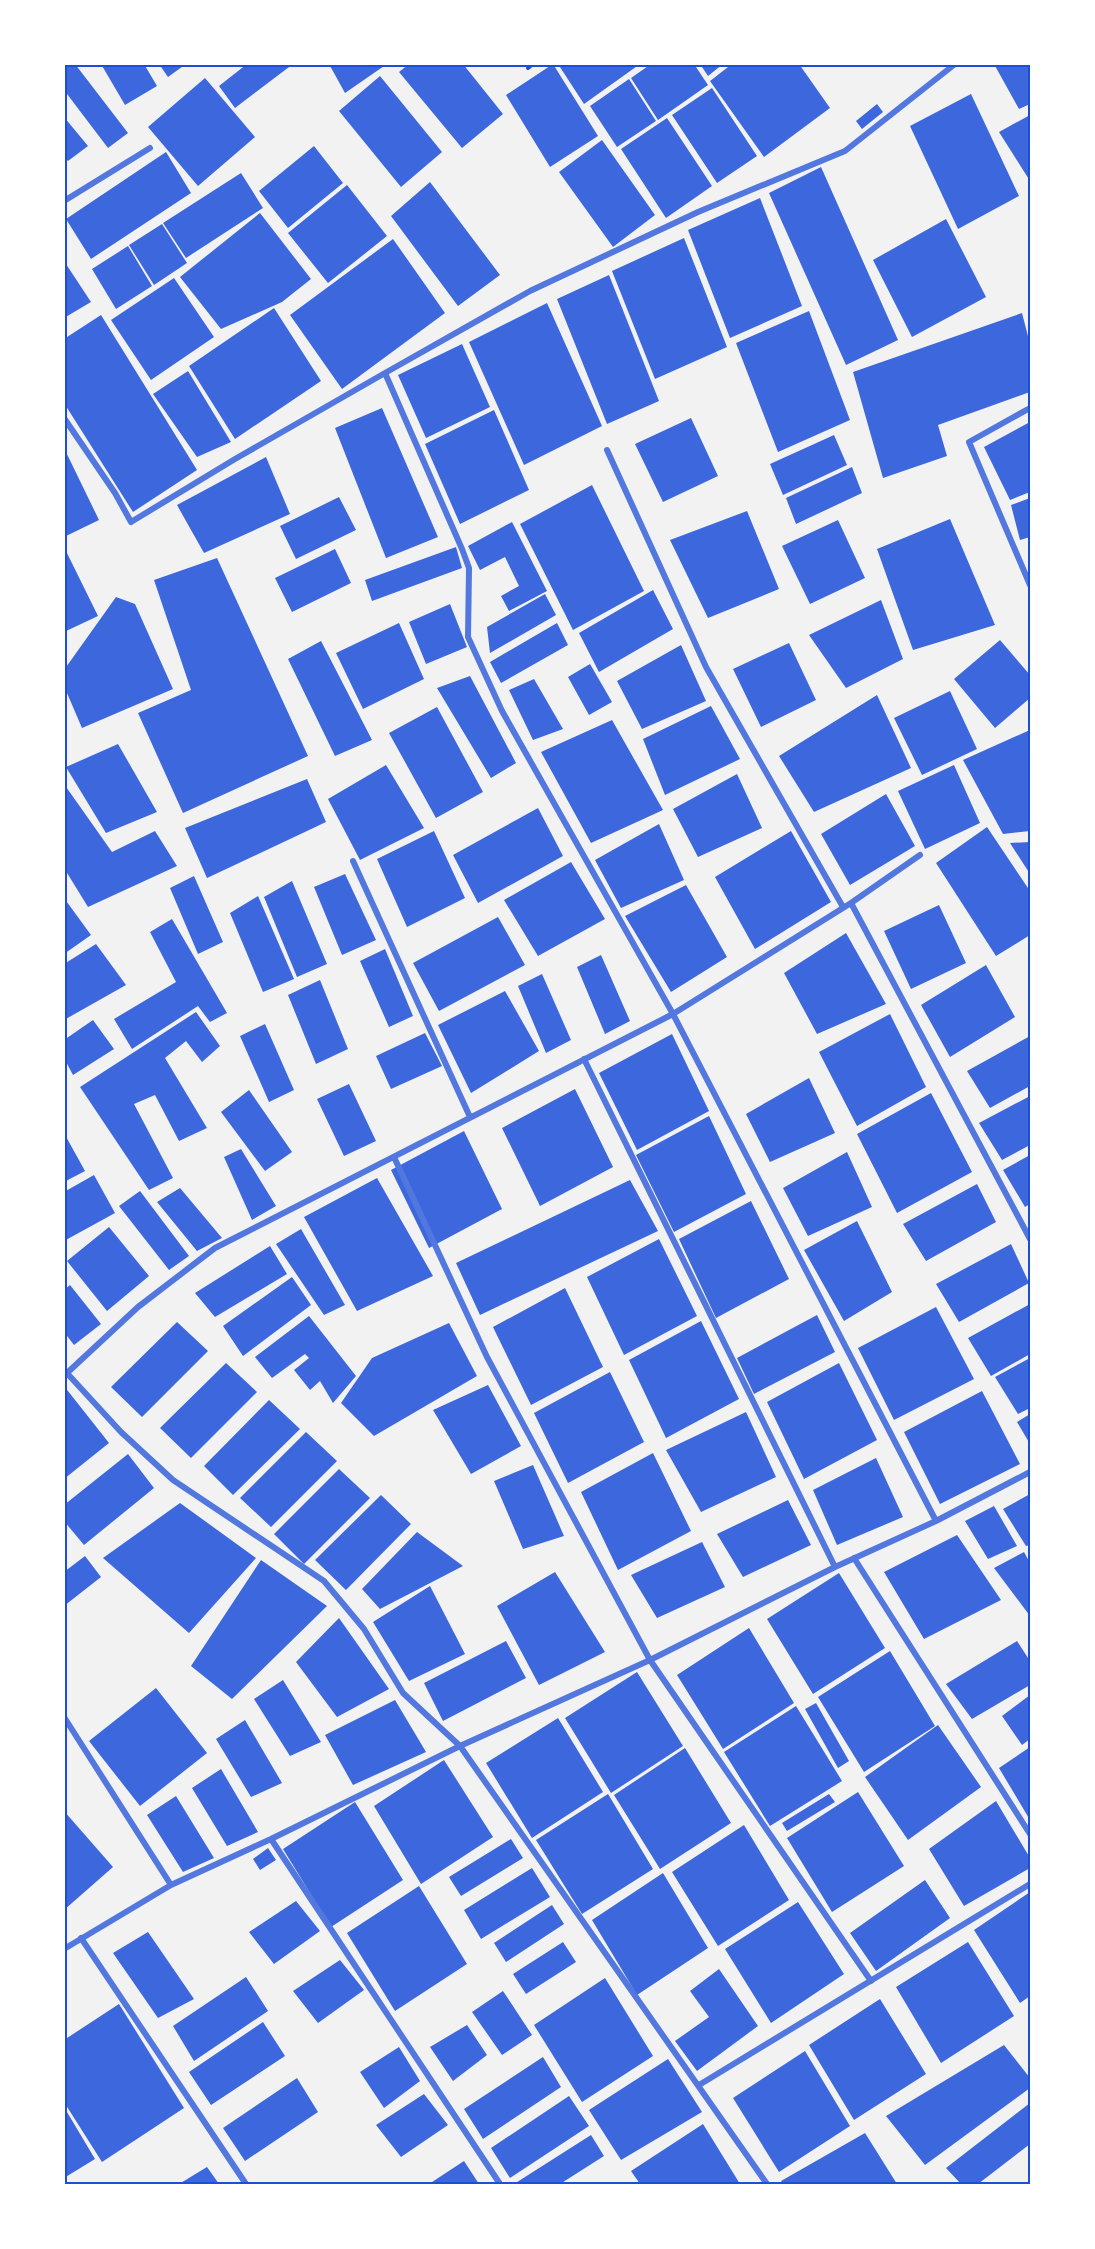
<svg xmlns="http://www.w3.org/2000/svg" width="1095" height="2249" viewBox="0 0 1095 2249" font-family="'Source Serif 4',serif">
<rect width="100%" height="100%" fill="#f2f2f2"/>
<path fill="#3d67dc" d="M64 64H75L128 133 108 148 64 90Z
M101 64H144L157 86 125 105Z
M159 64H186L168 77Z
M247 64H293L235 108 219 86Z
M329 64H387L345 93Z
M409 64H463L503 114 462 148 399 72Z
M553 64 598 136 550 167 506 95Z
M558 64H640L584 104Z
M651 64H694L708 85 658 120 631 78Z
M700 64H723L708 76Z
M732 64H799L830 108 764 157 710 81Z
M994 64H1030V104L1019 109Z
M380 76 442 152 401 187 339 111Z
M205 78 255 137 198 186 148 127Z
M629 79 656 121 617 147 590 106Z
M712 88 757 156 717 183 672 115Z
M971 94 1019 196 958 229 910 126Z
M877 104 883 112 862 129 856 121Z
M1030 115V181L999 132Z
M64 117 88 146 68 161 64 157Z
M667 118 712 186 666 218 621 149Z
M602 140 655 215 613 247 559 172Z
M314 146 343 183 288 228 259 191Z
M166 152 191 193 91 259 66 219Z
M821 167 898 340 846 365 769 193Z
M241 173 263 208 186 258 163 223Z
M430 182 500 275 458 306 391 216Z
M347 185 387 236 328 283 288 233Z
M760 198 802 306 730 338 688 230Z
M260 213 311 279 282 302 221 329 180 277Z
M946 219 986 297 912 337 873 260Z
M162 224 187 263 154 285 129 245Z
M684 238 727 347 655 379 612 271Z
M393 239 445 313 342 389 290 315Z
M128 246 152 286 116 309 92 269Z
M64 261 91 302 64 318Z
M609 275 659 401 607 424 557 299Z
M174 278 214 337 151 380 111 320Z
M547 303 602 426 524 465 469 342Z
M274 308 321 381 235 439 189 366Z
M809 311 850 420 778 452 736 343Z
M1022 313 1030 344V392L938 425 947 456 883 478 853 372Z
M101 315 197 470 133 512 64 403V339Z
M462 344 490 407 426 438 398 375Z
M188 371 231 442 197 457 153 394Z
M382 408 438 537 386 558 335 428Z
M494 410 529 490 460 524 425 444Z
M691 418 718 476 663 502 635 444Z
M1030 422V492L1010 500 984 447Z
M834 435 847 465 783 495 770 464Z
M64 448 99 520 64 537Z
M266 457 290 514 204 553 177 505Z
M852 467 862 493 796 524 786 498Z
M592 485 644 591 573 630 520 524Z
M339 497 356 530 296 559 280 526Z
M1030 498V537L1020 540 1011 505Z
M747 511 779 589 708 618 670 540Z
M950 519 995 625 913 650 877 549Z
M838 520 865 578 810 604 782 546Z
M512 522 547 591 509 611 501 596 519 586 505 557 480 570 468 546Z
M64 547 98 616 64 632Z
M456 547 462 568 372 601 365 580Z
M335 549 351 583 292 612 275 578Z
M217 558 308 756 183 813 138 713 191 690 154 580Z
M653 590 673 629 599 672 579 633Z
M545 594 556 615 490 653 487 627Z
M116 597 135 604 173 689 82 728 64 686V670Z
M881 600 903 659 846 688 809 635Z
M450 604 467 647 426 664 409 622Z
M399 623 424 679 363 709 336 653Z
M557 623 568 645 501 683 490 662Z
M1000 640 1030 675V698L995 728 954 679Z
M321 641 372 740 335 756 288 659Z
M789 643 816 700 761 727 733 669Z
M681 645 706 701 642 729 617 681Z
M590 664 612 702 589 715 568 677Z
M470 676 516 763 491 778 437 688Z
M534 679 563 729 533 740 509 690Z
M950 691 977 749 922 775 894 718Z
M877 695 911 768 814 812 779 756Z
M711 706 740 759 665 795 643 739Z
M437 707 483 792 436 818 389 733Z
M612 720 663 810 591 843 541 752Z
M1030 730V831L1003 834 963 760Z
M118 744 157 812 106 833 66 767Z
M386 765 424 828 360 860 328 799Z
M954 765 980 823 925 849 898 791Z
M737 774 762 828 698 857 673 809Z
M307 779 326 822 207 878 185 828Z
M64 784 112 852 155 831 177 866 88 907 64 868Z
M886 794 915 846 850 885 821 834Z
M538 808 563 856 478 903 453 855Z
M659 824 684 880 621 908 595 860Z
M987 827 1030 891V935L996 956 936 863Z
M434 831 465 898 407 927 377 859Z
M791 831 831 902 755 949 715 877Z
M1030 842V874L1010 843Z
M571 862 605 919 538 956 504 900Z
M345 874 376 940 342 955 314 887Z
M194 876 223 942 198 954 170 888Z
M292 881 327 964 297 977 264 897Z
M686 885 727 957 671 992 625 916Z
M258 896 294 979 263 992 230 913Z
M64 898 91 935 64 954Z
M939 905 966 963 911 989 884 931Z
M498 917 525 965 439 1011 413 963Z
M172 919 227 1013 210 1022 198 1006 132 1049 114 1019 176 982 150 932Z
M846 933 886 1004 817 1034 784 973Z
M96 944 126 985 64 1020V964Z
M385 949 413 1016 389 1027 360 961Z
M601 955 630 1021 605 1034 577 967Z
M986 965 1015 1017 950 1057 921 1005Z
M542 974 571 1040 546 1053 518 986Z
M320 980 348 1049 316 1064 288 995Z
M505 991 539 1051 471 1093 438 1025Z
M196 1012 220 1046 202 1062 186 1041 165 1058 207 1128 179 1141 155 1095 134 1104 173 1178 149 1190 80 1087Z
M890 1014 926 1087 857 1126 819 1052Z
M93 1020 114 1049 73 1075 64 1058V1040Z
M265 1024 294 1090 269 1102 240 1036Z
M425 1033 442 1066 391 1089 376 1056Z
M672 1034 709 1111 637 1150 599 1073Z
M1030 1036V1086L990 1108 967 1071Z
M809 1078 835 1133 770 1162 746 1114Z
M349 1084 376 1141 344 1156 317 1099Z
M575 1089 613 1167 540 1206 502 1128Z
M249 1090 292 1152 265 1171 221 1112Z
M931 1093 972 1172 897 1213 857 1134Z
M1030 1096V1145L1002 1160 979 1123Z
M709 1116 746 1194 674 1232 636 1155Z
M464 1131 502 1209 429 1248 391 1170Z
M64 1133 85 1171 64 1182Z
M241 1149 276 1206 252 1220 224 1157Z
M847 1152 872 1207 808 1236 783 1188Z
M1030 1155V1204L1025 1207 1003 1170Z
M94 1175 115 1213 64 1241V1192Z
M377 1178 433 1276 357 1311 304 1217Z
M630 1180 658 1231 480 1315 456 1263Z
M977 1184 996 1222 926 1261 903 1224Z
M180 1188 222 1238 197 1251 157 1202Z
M140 1191 189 1256 169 1270 119 1206Z
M751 1201 789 1279 716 1318 679 1239Z
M857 1221 892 1292 844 1321 804 1250Z
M109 1227 149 1276 107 1311 67 1261Z
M301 1229 345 1305 324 1315 276 1244Z
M659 1239 697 1316 624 1355 587 1277Z
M1011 1244 1029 1283 959 1322 936 1284Z
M270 1246 287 1274 215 1317 195 1293Z
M292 1277 311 1305 243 1356 223 1326Z
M70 1285 101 1324 74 1345 64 1332V1290Z
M565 1288 603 1367 531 1405 493 1327Z
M1030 1304V1354L991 1376 968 1338Z
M936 1307 974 1379 894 1420 858 1348Z
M817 1315 835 1352 754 1394 737 1358Z
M309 1316 356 1376 333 1403 320 1381 310 1390 294 1370 309 1358 305 1354 272 1378 255 1357Z
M701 1321 739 1399 666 1438 629 1360Z
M177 1322 208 1351 142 1417 111 1387Z
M449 1323 477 1376 374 1436 341 1403 372 1358Z
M1030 1358V1408L1018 1414 995 1377Z
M226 1363 257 1392 191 1458 160 1428Z
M839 1363 877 1440 804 1479 767 1402Z
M610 1372 644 1442 568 1483 534 1413Z
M488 1385 521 1446 471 1474 433 1410Z
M64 1386 109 1443 64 1479Z
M982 1391 1020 1464 940 1504 904 1432Z
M269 1400 300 1429 233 1495 204 1466Z
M746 1412 776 1477 701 1512 666 1450Z
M1030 1414V1444L1017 1422Z
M306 1432 337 1461 271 1527 240 1498Z
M653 1453 691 1531 618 1570 581 1492Z
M128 1454 154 1488 84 1545 64 1521V1505Z
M876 1458 903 1517 837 1545 813 1490Z
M533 1465 564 1536 523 1549 494 1481Z
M339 1469 370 1498 304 1564 274 1534Z
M1030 1494V1545L1026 1546 1003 1509Z
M381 1495 411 1524 346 1590 315 1560Z
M788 1500 811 1545 743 1577 717 1534Z
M180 1503 256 1558 189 1633 103 1558Z
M994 1506 1017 1546 988 1559 965 1521Z
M417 1532 463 1566 380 1609 362 1589Z
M957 1535 1001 1600 924 1639 884 1572Z
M702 1542 725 1587 657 1618 631 1575Z
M1024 1552 1030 1563V1616L994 1568Z
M85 1556 101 1577 64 1606V1572Z
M261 1560 327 1606 232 1699 191 1666Z
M555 1572 605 1652 539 1685 497 1606Z
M839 1573 885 1648 813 1694 767 1619Z
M430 1586 465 1654 409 1681 373 1622Z
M339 1618 389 1689 337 1717 296 1662Z
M749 1628 794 1703 723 1749 677 1675Z
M506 1641 526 1678 443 1721 424 1683Z
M1017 1641 1030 1661V1685L972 1719 946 1684Z
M890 1651 935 1726 864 1772 818 1697Z
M637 1672 683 1746 611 1793 565 1718Z
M283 1680 321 1742 290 1756 254 1699Z
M156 1688 207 1753 140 1806 89 1741Z
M1030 1695V1739L1022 1745 1002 1716Z
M395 1700 426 1752 353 1785 325 1735Z
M816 1703 849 1761 838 1768 805 1709Z
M796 1706 842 1781 770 1826 724 1752Z
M558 1718 603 1792 532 1838 486 1763Z
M245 1720 282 1783 251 1797 216 1739Z
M938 1725 981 1787 908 1840 865 1777Z
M1030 1747V1820L999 1768Z
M685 1748 731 1823 660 1869 614 1795Z
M444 1760 493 1837 421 1884 374 1806Z
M221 1769 258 1832 227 1846 192 1788Z
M858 1792 904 1866 832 1912 787 1838Z
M608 1794 653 1869 582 1914 536 1840Z
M829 1794 835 1802 787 1831 782 1823Z
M176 1796 214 1858 183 1872 147 1815Z
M996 1801 1030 1858V1868L964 1906 929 1849Z
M355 1802 403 1880 331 1927 283 1849Z
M64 1811 113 1867 64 1910Z
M744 1825 789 1900 718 1946 672 1872Z
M511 1839 523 1858 461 1896 449 1877Z
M268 1848 276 1860 260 1870 253 1859Z
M532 1868 550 1897 481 1939 464 1910Z
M663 1873 708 1948 637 1995 592 1920Z
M925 1880 950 1918 876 1971 850 1933Z
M419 1886 467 1964 395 2011 347 1933Z
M1030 1892V1996L1020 2003 974 1930Z
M296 1901 320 1931 274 1964 249 1932Z
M798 1902 844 1974 771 2023 725 1949Z
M552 1905 564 1924 506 1962 494 1943Z
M148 1932 194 1999 158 2018 113 1953Z
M563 1942 576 1962 526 1994 513 1974Z
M968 1942 1014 2016 941 2063 896 1987Z
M340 1960 364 1990 318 2023 293 1991Z
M719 1969 758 2026 697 2071 675 2041 709 2017 690 1991Z
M246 1977 268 2011 194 2061 173 2026Z
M605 1978 653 2056 582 2102 534 2025Z
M503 1991 532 2035 502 2055 472 2012Z
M880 1999 926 2074 854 2120 809 2045Z
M119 2004 184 2108 102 2162 64 2102V2040Z
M263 2022 285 2056 211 2105 189 2072Z
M467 2025 487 2055 453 2081 430 2047Z
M1004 2045 1030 2078V2088L925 2165 886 2116Z
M399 2047 420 2081 384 2108 360 2072Z
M805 2051 850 2126 779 2172 733 2098Z
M543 2057 561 2087 483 2139 464 2109Z
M668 2059 702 2112 621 2160 589 2110Z
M297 2078 318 2112 245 2161 223 2128Z
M424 2094 448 2125 401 2157 376 2125Z
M569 2096 589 2126 510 2178 491 2148Z
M1030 2103V2144L978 2184H961L946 2168Z
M64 2107 95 2159 64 2178Z
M703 2124 740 2184H640L631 2171Z
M865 2133 897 2184H783L781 2181Z
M591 2135 604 2156 560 2184H514Z
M464 2161 479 2184H429Z
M207 2167 219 2184H179Z"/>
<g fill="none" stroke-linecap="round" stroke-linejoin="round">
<path stroke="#1d4ed8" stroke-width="4" d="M528 68 533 64"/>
<path stroke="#5277de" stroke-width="6" d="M64 201 150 148
M1030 408 969 442 1030 585
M64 418 115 493 131 522 235 459 385 373
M607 450 706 667 843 907
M920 855 851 903 673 1014 936 1521
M353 861 470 1117
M851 903 1030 1239
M584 1059 835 1567
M394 1157 487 1357 650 1660 871 1981
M65 1371 121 1432 173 1480 324 1581 364 1629 403 1693 460 1746 767 2184
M67 1373 138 1307 215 1248 673 1014 502 711 468 637 469 568 462 549 385 373 530 291 698 212 845 151 955 64
M854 1558 1030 1834
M64 1717 171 1885
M271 1839 500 2184
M81 1938 246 2184
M64 1949 171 1885 271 1839 460 1746 650 1660 835 1567 936 1521 1030 1472
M699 2085 1030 1884"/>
</g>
<rect width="1095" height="2249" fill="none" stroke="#ffffff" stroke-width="132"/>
<rect x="66" y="66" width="963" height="2117" fill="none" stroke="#1d4ed8" stroke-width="2"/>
</svg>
